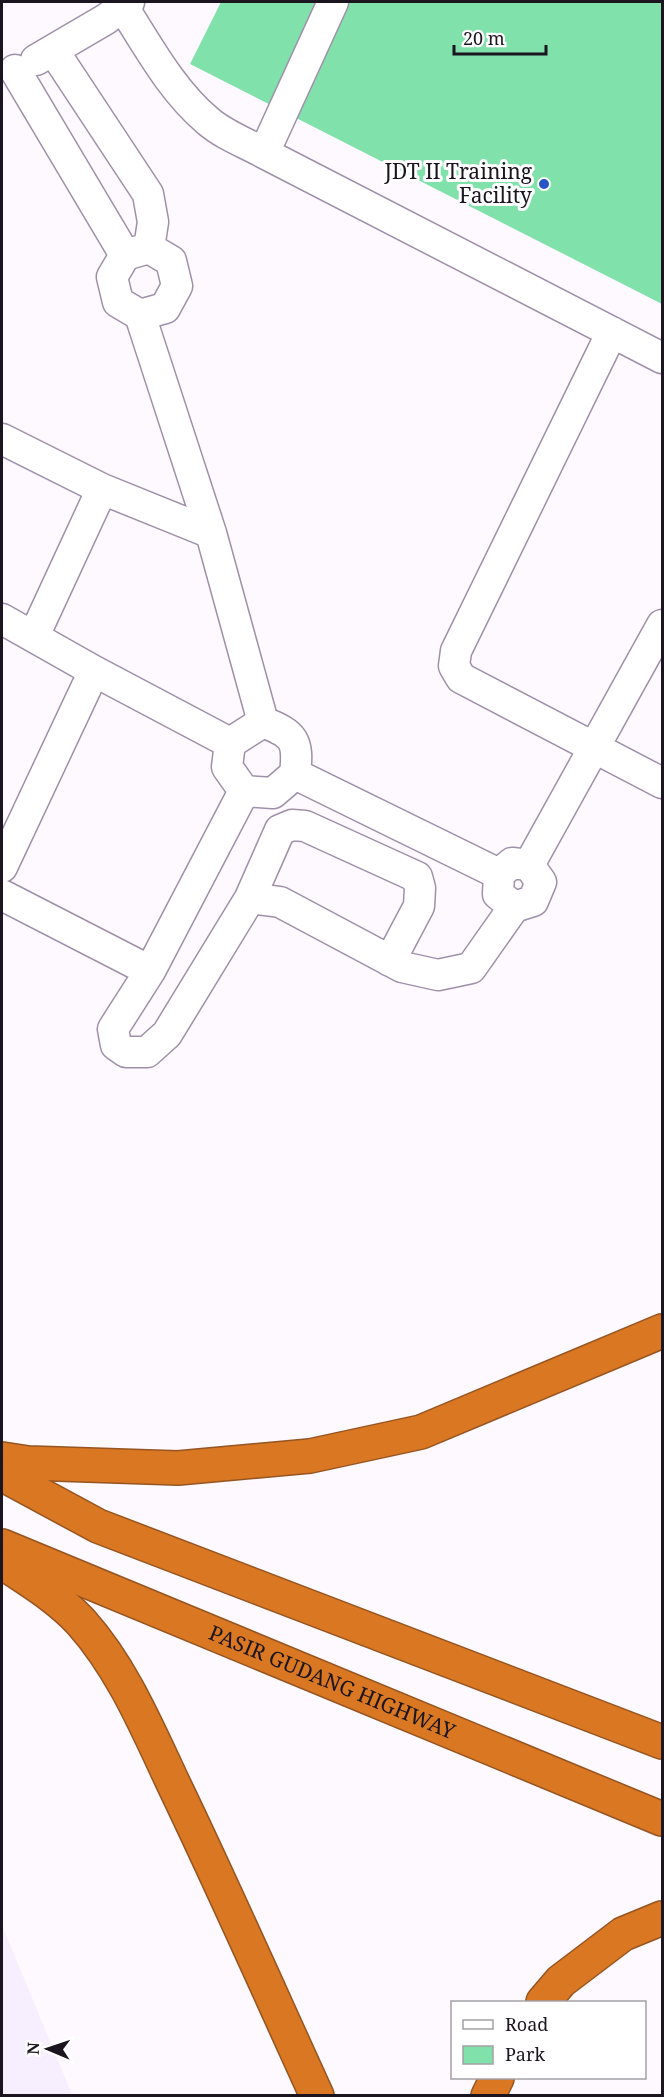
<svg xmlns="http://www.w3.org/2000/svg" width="664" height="2097" viewBox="0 0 664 2097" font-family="'Noto Serif',serif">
<rect width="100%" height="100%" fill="#fdf9ff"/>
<path fill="#f7effd" d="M2 1925 72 2095H2Z"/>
<path fill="#80e1ab" d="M221 2H662V304L190 64Z"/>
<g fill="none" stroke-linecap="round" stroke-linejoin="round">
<g stroke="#9f90aa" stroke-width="33">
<path id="minor" d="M123 7C148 46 172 91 208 121 224 135 246 143 264 153L662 358
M53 50 148 194 153 222 149 248
M36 60 106 19 129 2
M15 70 125 255
M264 153 333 2
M149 248 171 261 177 286 165 308 140 315 118 302 112 277 125 255Z
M140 315 211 533 263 722
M612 332 456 651 454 666 461 678 662 783
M2 439 102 489
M2 619 94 671 230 743
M34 636 102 489 211 533
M263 722C294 734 299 740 295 774L273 793 244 791 227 767 230 743Z
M295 774 499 874
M244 791 150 971 113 1029 116 1045 126 1052H147L167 1034 250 898 280 902 402 967 438 975 471 968 514 907
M512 863 529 865 541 882 533 901 514 907 498 894 499 874Z
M529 865 662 625
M2 867 94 671
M2 895 150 971
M250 898 280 830 292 825 305 826 417 877 420 888 419 906 390 961"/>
</g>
<g stroke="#965521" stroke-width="36">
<g id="highway">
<path d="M2 1459 28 1463 178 1468 310 1456 421 1432 662 1331"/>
<path d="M2 1474 98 1526 662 1742"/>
<path id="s1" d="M2 1546 662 1819"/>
<path d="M2 1562C28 1579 59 1598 81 1622 123 1669 148 1730 175 1787 224 1889 270 1993 317 2096"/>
<path d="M543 2002 561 1981 623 1934 662 1918"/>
<path d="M488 2096 497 2078"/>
</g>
</g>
<use href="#minor" stroke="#fff" stroke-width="30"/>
<use href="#highway" stroke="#d97722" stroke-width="33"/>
</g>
<circle fill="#2556c3" stroke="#fff" stroke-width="2" cx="544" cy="184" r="6"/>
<g text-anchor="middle" stroke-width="6" stroke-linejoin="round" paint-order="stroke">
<g font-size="21" fill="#1a151e" stroke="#fff" text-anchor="end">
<text x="532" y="179">JDT II Training<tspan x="532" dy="24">Facility</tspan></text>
</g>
<g font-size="21" fill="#1a151e" stroke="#fff">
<text dy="7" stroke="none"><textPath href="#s1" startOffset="357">PASIR GUDANG HIGHWAY</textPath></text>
</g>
</g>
<rect width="664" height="2097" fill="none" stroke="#1a151e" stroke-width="6"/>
<rect x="451" y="2001" width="195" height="78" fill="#ffffff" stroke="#a3a1a5" stroke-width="1.5"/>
<rect x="463" y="2020" width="30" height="9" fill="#ffffff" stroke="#a3a1a5" stroke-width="1.5"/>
<text x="505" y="2031" font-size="18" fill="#1a151e">Road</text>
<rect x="463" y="2046" width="30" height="18" fill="#80e1ab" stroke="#a3a1a5" stroke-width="1.5"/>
<text x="505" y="2061" font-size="18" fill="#1a151e">Park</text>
<g transform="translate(48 2049) rotate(272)" stroke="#ffffff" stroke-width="4.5" paint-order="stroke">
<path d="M0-4.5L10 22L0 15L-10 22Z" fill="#1a151e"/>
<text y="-9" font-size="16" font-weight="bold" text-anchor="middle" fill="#1a151e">N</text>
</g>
<path d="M454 45v9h92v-9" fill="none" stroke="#1a151e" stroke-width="3"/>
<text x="463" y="45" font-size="18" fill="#1a151e" stroke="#ffffff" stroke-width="4.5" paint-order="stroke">20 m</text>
</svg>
